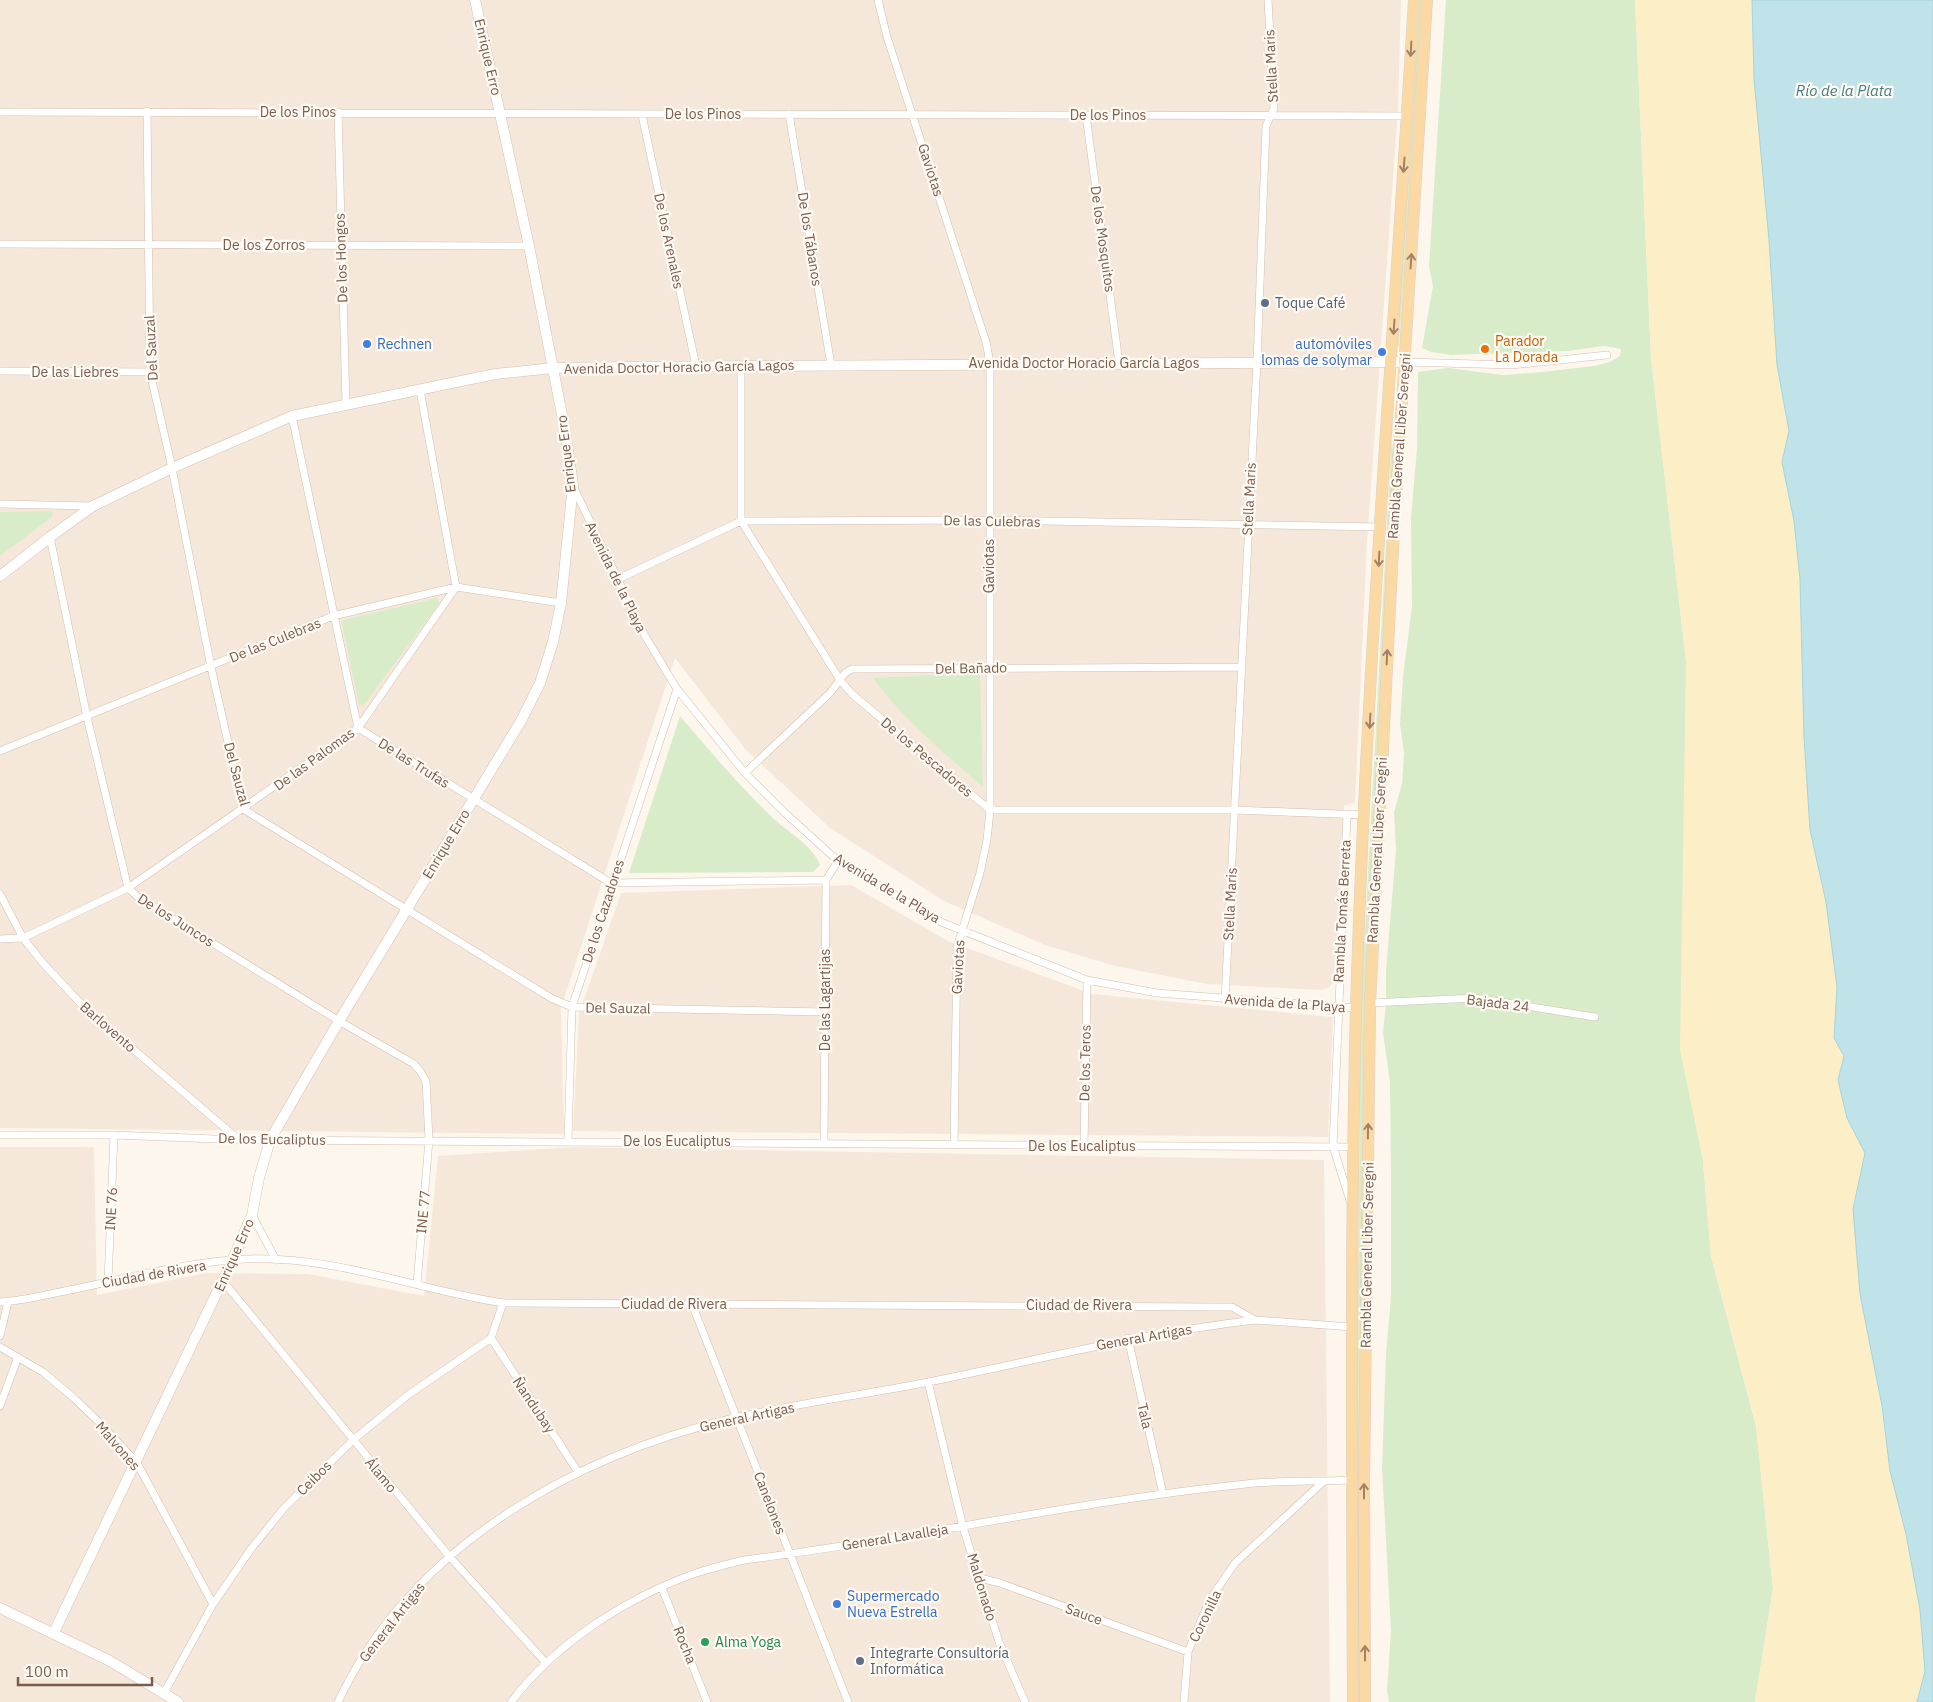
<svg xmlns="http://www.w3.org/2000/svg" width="1933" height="1702" viewBox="0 0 1933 1702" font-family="'IBM Plex Sans',sans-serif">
<rect width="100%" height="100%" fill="#fdf6ec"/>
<path fill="#f5e8da" d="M0 0H1401L1398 108 1367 542 1355 802 1344 806 1335 979 1329 988 1320 990 1207 984 1115 966 1045 945 944 901 830 828 746 750 675 658 561 1008 564 1134 0 1128Z
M851 885 948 941 1092 994 1333 1017 1328 1137 573 1131 579 1014 621 893Z
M0 1147H94L97 1295 206 1273 308 1274 424 1296 438 1156 574 1147 1324 1160 1330 1702H0Z"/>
<path fill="#d8ecc9" d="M1418 0H1422L1399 347 1397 345Z
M1446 0H1635L1651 358 1686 661 1703 1161 1711 1256 1756 1426 1773 1589 1755 1702H1389L1387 1691 1391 1631 1382 1467 1386 1354 1391 1296V1175L1390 1082 1383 1033 1386 1003V971L1396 850 1394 812 1402 784 1404 753 1400 724 1403 677 1412 606 1411 518 1417 449 1418 372 1448 368 1503 375 1542 372 1594 366 1610 362 1620 356 1621 349 1604 346 1567 351 1451 355 1431 352 1422 348 1433 286 1429 266Z
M1395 375 1392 442 1394 461 1365 1003 1360 1702H1356V1459L1361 1003Z
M53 511 52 517 0 556V512Z
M437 598 439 604 363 706 359 705 342 623 344 620Z
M980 673 983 787C944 753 904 720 873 678Z
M680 716C710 751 740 787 774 819 789 833 812 845 820 865L813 872 629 873Z"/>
<path fill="#fcefc7" d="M1635 0H1752L1754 79 1769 240 1777 365 1789 431 1782 462 1794 521 1800 579 1804 737 1810 830 1826 902 1837 988 1834 1038 1844 1056 1838 1080 1847 1118 1865 1153 1853 1209 1890 1471 1906 1534 1920 1610 1925 1671 1917 1702H1755L1773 1589 1756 1426 1711 1256 1703 1161 1680 1050 1686 661 1651 358Z"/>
<path fill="#bfe3e8" stroke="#a5d3da" d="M1752 0H1933V1702H1917L1925 1671 1920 1610 1906 1534 1890 1471 1882 1406 1860 1294 1853 1209 1865 1153 1847 1118 1838 1080 1844 1056 1834 1038 1837 987 1826 902 1810 830 1804 737 1800 579 1794 521 1782 462 1789 431 1777 365 1769 240 1754 79Z"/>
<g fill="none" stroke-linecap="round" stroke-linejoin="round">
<g stroke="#d1beb0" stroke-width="8">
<path id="street" d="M878 0 887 37 986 342 990 363V810L987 840 980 873 957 947 954 1145
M147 111 150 372 172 468 211 667 243 809 551 998 572 1007 825 1012
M0 112 1407 116
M338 112 346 404
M789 114 831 365
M642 115 696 366
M1086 115 1119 363
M0 244 529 246
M1405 362 1512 365 1607 355
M741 366V521L840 680 852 694 990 810H1234L1365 815
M0 371 150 372
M292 416 358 728 611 883 826 880
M573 486 645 636 677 689 745 773 785 813 838 861 941 922 1087 980 1157 993 1356 1008
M0 504 92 506
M50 537 87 717 128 888 138 897 339 1021 414 1064 420 1071 426 1081 429 1140 417 1284
M616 580 741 521 989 520 1381 527
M0 751 333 616 456 587 561 603
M745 773 830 693 845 673 852 669 1240 667
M1347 815 1333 1146 1350 1201
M0 894 23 938 42 962 83 1006 239 1140
M0 939 23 938 128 888 358 728 456 587 420 390
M1225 1000 1257 361 1266 126 1274 108 1268 0
M1370 1003 1475 998 1595 1017
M0 1135H114L240 1140 1354 1147
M568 1140 572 1007 677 689
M824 1142 826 880 838 861
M1084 1146 1087 980
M252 1215 276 1260
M223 1281 449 1556 546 1663
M108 1282 114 1135
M0 1302C20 1301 40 1296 60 1292 121 1280 184 1262 246 1259 333 1255 418 1290 503 1303L1214 1307H1232L1255 1320 1352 1327
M692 1304 848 1702
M0 1336 8 1302
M491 1338 578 1472
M1128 1338 1163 1494
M0 1347 43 1372 75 1399 103 1426 137 1463 213 1604
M928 1382 963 1527 999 1642 1025 1702
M0 1406 18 1357
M980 1578 1000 1583 1188 1652
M662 1588 707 1702
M164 1693 213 1604 251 1549 284 1508 353 1440 408 1395 491 1338 503 1303
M338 1702C411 1547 573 1456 734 1418 798 1403 864 1395 928 1382 1038 1360 1143 1333 1255 1320
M511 1702C556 1643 626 1598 696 1573 712 1568 728 1564 744 1560 912 1539 1078 1501 1246 1484 1282 1480 1317 1482 1352 1480
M1184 1702 1188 1652 1209 1601 1235 1563 1323 1482"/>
</g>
<g stroke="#d6c0b0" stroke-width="11">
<path id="secondary" d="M0 576 50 537 93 506 172 468 292 416 495 374 553 368 624 367 1405 362
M0 1608 110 1661 178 1702
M54 1632 232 1261 252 1215 259 1178 270 1140 339 1021 521 721 540 683 553 642 561 603 573 485 565 430 529 246 475 0"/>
</g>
<g stroke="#dad1cd" stroke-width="12">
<path id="primary" d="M1353 1702C1352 1471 1350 1240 1356 1009 1366 672 1394 336 1414 0
M1365 1702 1364 1480 1370 1003 1394 529 1427 0"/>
</g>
<use href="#street" stroke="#fff" stroke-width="7"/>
<use href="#secondary" stroke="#fff" stroke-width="10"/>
<use href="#primary" stroke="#fbd9a5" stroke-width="11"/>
</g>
<defs><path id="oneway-shaft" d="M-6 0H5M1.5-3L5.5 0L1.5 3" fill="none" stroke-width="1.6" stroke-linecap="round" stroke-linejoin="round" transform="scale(1.25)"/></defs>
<g stroke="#a18267">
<use href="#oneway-shaft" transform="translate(1411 49) rotate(93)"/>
<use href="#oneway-shaft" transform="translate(1404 165) rotate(94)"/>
<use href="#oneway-shaft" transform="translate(1411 261) rotate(-86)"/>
<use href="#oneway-shaft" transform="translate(1394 327) rotate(94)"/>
<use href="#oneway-shaft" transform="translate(1379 559) rotate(93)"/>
<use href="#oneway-shaft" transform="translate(1387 657) rotate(-87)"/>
<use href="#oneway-shaft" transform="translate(1370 721) rotate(93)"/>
<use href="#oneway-shaft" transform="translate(1368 1131) rotate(-89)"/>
<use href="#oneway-shaft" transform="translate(1364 1491) rotate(-90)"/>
<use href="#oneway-shaft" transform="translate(1365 1653) rotate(-90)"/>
</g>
<g fill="#5c6f8a" stroke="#fffaf3" stroke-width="2">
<circle cx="1265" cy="303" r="5"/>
<circle cx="860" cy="1661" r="5"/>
</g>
<g fill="#3f7fe0" stroke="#fffaf3" stroke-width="2">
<circle cx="367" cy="344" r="5"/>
<circle cx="1382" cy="352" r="5"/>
<circle cx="837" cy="1604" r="5"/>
</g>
<circle fill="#e8710a" stroke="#fffaf3" stroke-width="2" cx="1485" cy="349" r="5"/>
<circle fill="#2e9e5b" stroke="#fffaf3" stroke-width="2" cx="705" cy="1642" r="5"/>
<g text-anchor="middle" stroke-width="4.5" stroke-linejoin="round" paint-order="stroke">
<g font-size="14" fill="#7a5c4d" stroke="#fffaf3">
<text transform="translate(488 57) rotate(77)" y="5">Enrique Erro</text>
<text transform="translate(1271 66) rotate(-93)" y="5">Stella Maris</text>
<text x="298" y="117">De los Pinos</text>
<text x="703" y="119">De los Pinos</text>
<text x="1108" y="120">De los Pinos</text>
<text transform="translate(931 170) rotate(72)" y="5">Gaviotas</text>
<text transform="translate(810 239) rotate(81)" y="5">De los Tábanos</text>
<text transform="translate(1103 239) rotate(82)" y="5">De los Mosquitos</text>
<text transform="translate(669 241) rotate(78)" y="5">De los Arenales</text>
<text x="264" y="250">De los Zorros</text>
<text transform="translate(341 258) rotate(-92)" y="5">De los Hongos</text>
<text transform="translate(151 348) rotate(-93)" y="5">Del Sauzal</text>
<text x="1084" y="368">Avenida Doctor Horacio García Lagos</text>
<text transform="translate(679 367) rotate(-1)" y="5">Avenida Doctor Horacio García Lagos</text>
<text x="75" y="377">De las Liebres</text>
<text transform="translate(1399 446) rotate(-86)" y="5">Rambla General Liber Seregni</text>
<text transform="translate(566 454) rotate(-97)" y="5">Enrique Erro</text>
<text transform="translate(1249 499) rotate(-87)" y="5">Stella Maris</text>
<text transform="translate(992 521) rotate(1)" y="5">De las Culebras</text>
<text transform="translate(989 566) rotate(-90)" y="5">Gaviotas</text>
<text transform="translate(616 577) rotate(64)" y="5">Avenida de la Playa</text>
<text transform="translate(275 640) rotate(-22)" y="5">De las Culebras</text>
<text transform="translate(971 668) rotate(-1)" y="5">Del Bañado</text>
<text transform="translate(927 757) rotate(40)" y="5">De los Pescadores</text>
<text transform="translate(314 759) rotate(-36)" y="5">De las Palomas</text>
<text transform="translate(414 763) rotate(32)" y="5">De las Trufas</text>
<text transform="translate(237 774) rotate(75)" y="5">Del Sauzal</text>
<text transform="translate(446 844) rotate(-59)" y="5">Enrique Erro</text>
<text transform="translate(1377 850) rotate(-87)" y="5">Rambla General Liber Seregni</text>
<text transform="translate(887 888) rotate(31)" y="5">Avenida de la Playa</text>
<text transform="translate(1230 904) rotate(-87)" y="5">Stella Maris</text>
<text transform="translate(603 911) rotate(-72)" y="5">De los Cazadores</text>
<text transform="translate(1342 911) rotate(-87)" y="5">Rambla Tomás Berreta</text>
<text transform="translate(176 920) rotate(32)" y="5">De los Juncos</text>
<text transform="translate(958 967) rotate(-87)" y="5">Gaviotas</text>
<text transform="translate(825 1000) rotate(-90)" y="5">De las Lagartijas</text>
<text transform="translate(1285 1003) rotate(4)" y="5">Avenida de la Playa</text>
<text transform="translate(1498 1003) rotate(7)" y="5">Bajada 24</text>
<text transform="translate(618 1008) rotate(1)" y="5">Del Sauzal</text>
<text transform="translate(108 1027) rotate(41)" y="5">Barlovento</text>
<text transform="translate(1085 1063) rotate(-89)" y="5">De los Teros</text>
<text transform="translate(272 1139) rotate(1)" y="5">De los Eucaliptus</text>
<text x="677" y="1146">De los Eucaliptus</text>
<text x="1082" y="1151">De los Eucaliptus</text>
<text transform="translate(111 1209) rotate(-87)" y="5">INE 76</text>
<text transform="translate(423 1212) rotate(-85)" y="5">INE 77</text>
<text transform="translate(234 1255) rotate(-66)" y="5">Enrique Erro</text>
<text transform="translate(1367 1255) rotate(-89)" y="5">Rambla General Liber Seregni</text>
<text transform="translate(154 1274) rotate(-10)" y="5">Ciudad de Rivera</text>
<text x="674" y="1309">Ciudad de Rivera</text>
<text x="1079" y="1310">Ciudad de Rivera</text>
<text transform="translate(1144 1337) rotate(-10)" y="5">General Artigas</text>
<text transform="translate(534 1405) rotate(56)" y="5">Ñandubay</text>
<text transform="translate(1145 1416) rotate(77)" y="5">Tala</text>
<text transform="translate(747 1417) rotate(-12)" y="5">General Artigas</text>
<text transform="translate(118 1446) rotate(49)" y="5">Malvones</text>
<text transform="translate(381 1475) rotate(50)" y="5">Álamo</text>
<text transform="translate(314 1478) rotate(-45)" y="5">Ceibos</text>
<text transform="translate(770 1503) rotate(69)" y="5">Canelones</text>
<text transform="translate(895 1537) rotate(-9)" y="5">General Lavalleja</text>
<text transform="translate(982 1587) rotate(73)" y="5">Maldonado</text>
<text transform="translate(1084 1614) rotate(20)" y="5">Sauce</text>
<text transform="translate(1205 1616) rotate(-64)" y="5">Coronilla</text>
<text transform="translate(392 1622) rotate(-52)" y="5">General Artigas</text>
<text transform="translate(685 1645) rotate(68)" y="5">Rocha</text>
</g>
<g font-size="14" fill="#4e5e75" stroke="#fffaf3" text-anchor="start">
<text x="1275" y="308">Toque Café</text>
<text x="870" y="1658">Integrarte Consultoría<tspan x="870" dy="16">Informática</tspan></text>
</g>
<g font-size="14" fill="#c56008" stroke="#fffaf3" text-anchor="start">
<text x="1495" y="346">Parador<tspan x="1495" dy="16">La Dorada</tspan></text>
</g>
<g font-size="14" fill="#366cbe" stroke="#fffaf3" text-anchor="start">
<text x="377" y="349">Rechnen</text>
<text x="1372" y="349" text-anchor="end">automóviles<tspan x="1372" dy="16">lomas de solymar</tspan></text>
<text x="847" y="1601">Supermercado<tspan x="847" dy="16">Nueva Estrella</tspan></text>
</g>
<g font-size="14" fill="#27864d" stroke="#fffaf3" text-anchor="start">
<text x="715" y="1647">Alma Yoga</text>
</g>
<g font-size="15" font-style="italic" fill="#437c86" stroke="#fffaf3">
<text x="1844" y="96">Río de la Plata</text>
</g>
</g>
<path d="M18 1677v8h134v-8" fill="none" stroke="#7a5c4d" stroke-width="2.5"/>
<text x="25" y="1677" font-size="15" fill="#7a5c4d" stroke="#fffaf3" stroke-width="4" paint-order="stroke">100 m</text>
</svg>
